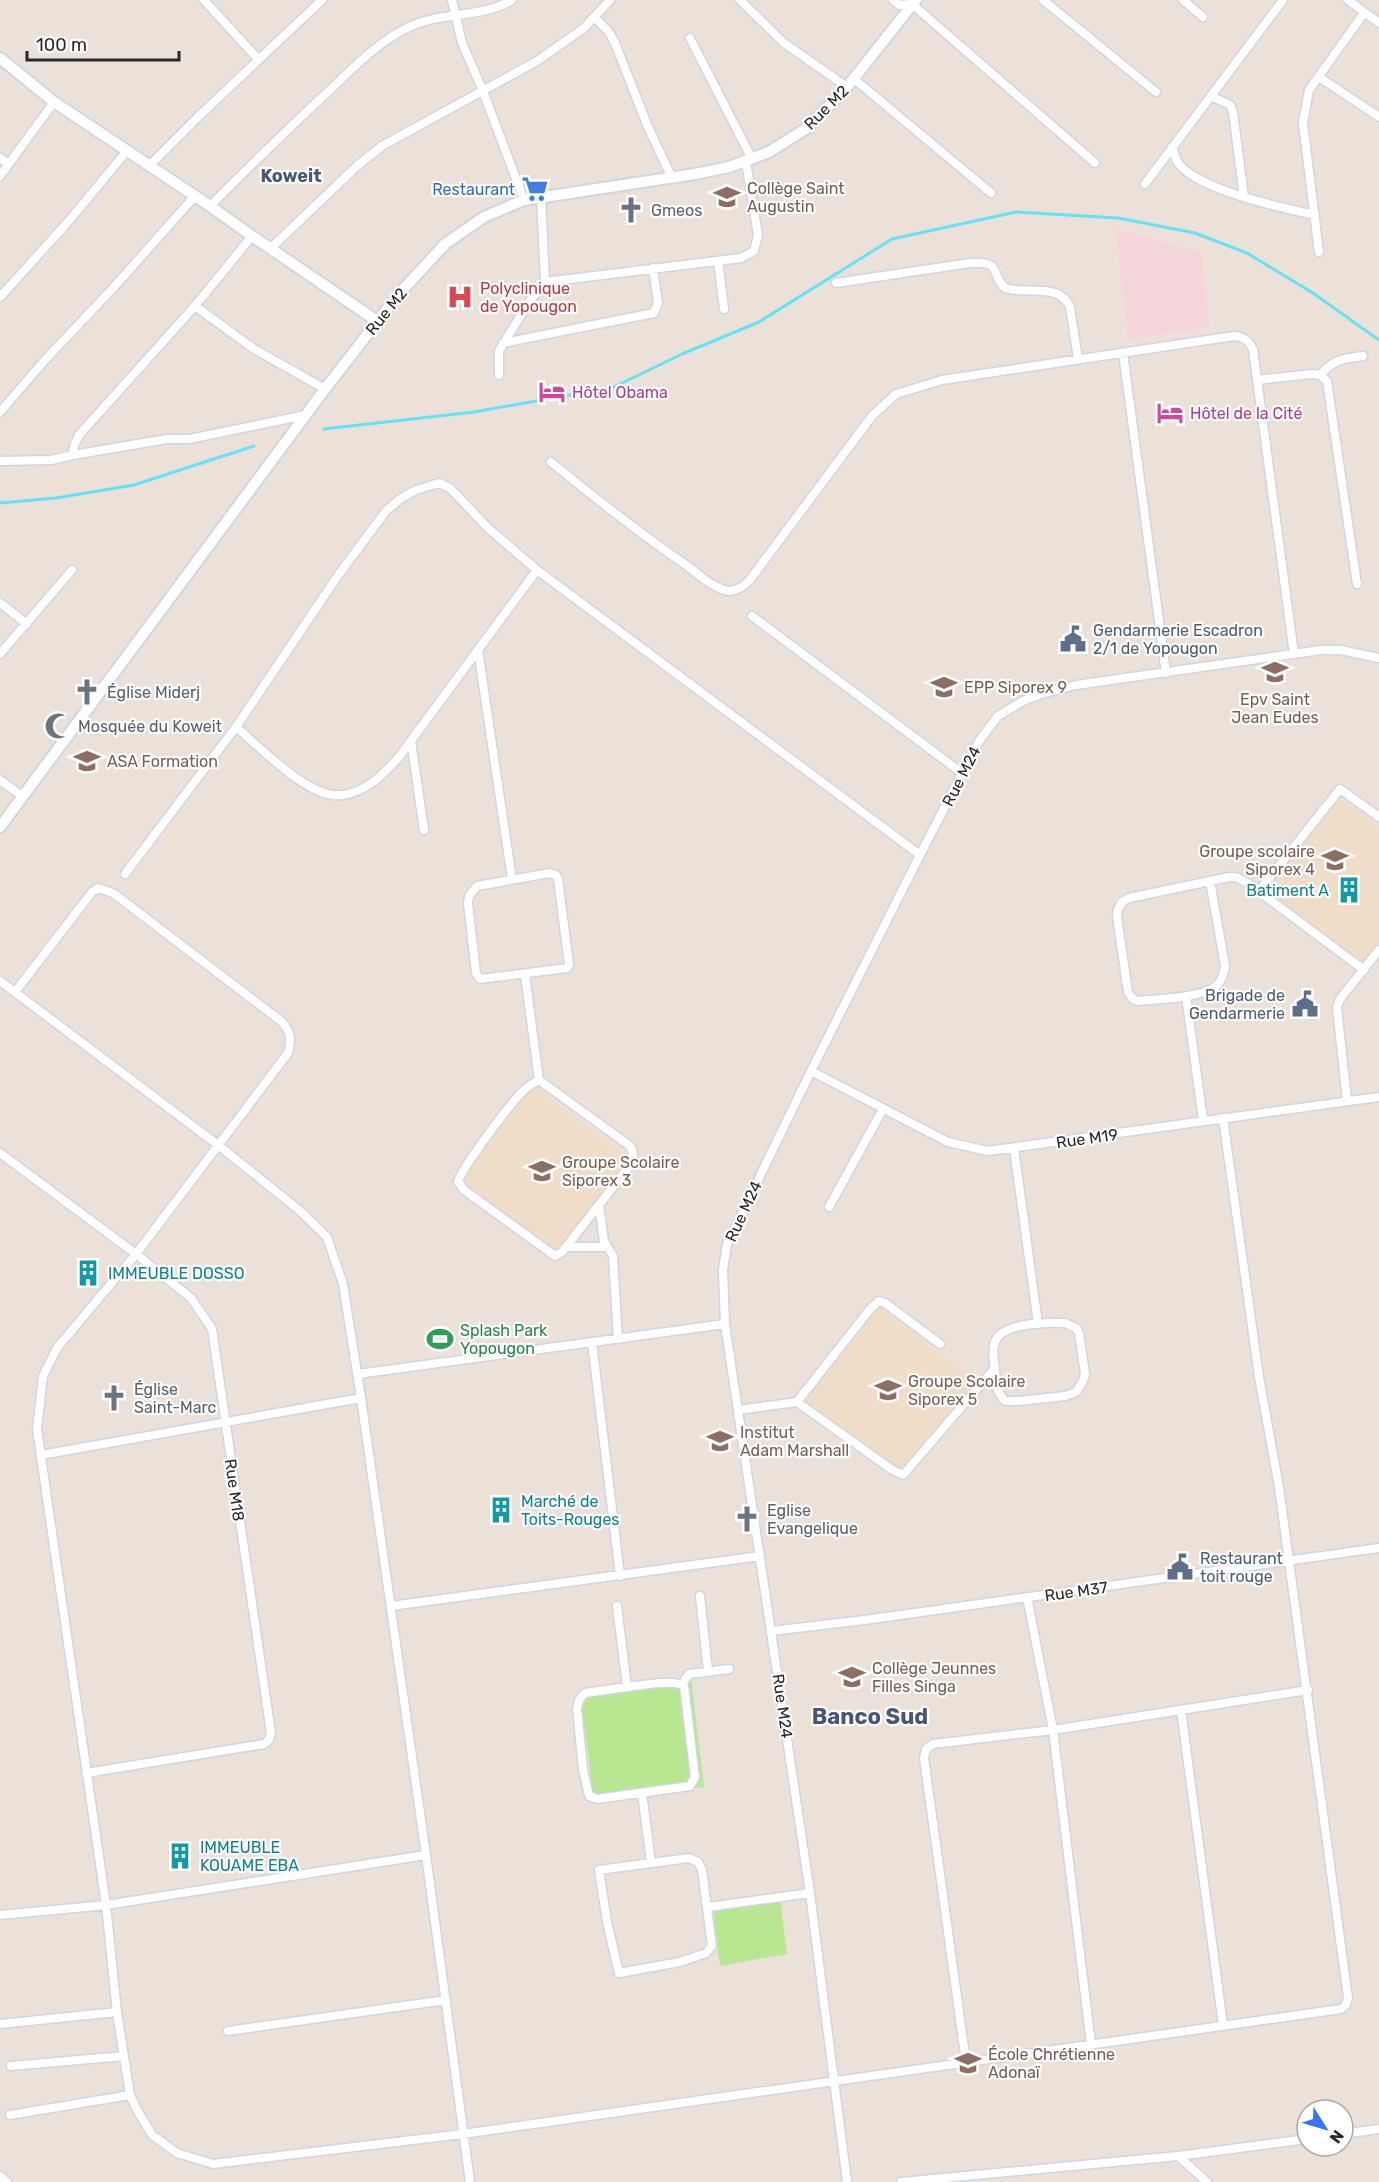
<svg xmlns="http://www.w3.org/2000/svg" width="1379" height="2182" viewBox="0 0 1379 2182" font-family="Rubik,sans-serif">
<rect width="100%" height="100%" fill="#ece1d9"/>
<path fill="#efddc7" d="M1339 798 1379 826V943L1361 965 1264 894Z
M533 1089H537L619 1150 626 1161 555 1254 462 1185V1177L522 1095 528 1090Z
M877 1305 974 1380 902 1474 802 1401Z"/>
<path fill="#f4d5da" d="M1116 229 1201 252 1209 328 1128 339Z"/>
<path fill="#b9e791" d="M691 1678 704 1787 594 1801 580 1691Z
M780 1898 787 1954 720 1966 713 1909Z"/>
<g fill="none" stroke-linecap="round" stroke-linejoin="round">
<path stroke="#64e2f6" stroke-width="3" d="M324 429 474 412 614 387 682 354 759 322 892 239 1016 212 1118 218 1195 233 1247 253 1313 293 1379 340
M0 503 56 498 134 485 254 446"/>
<g stroke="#ced5e3" stroke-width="11">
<path id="minor" d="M204 0 258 59
M452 0 462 43 483 91 524 200
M740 0 784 43 847 87
M893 0 899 5 912 4 1095 163
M1043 0 1156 92
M1183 0 1203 17
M1348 0 1379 23
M594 17 609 32 615 43 648 127 672 178
M690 38 752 159
M1319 77 1379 117
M853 78 991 193
M1211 96 1230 105 1233 112 1244 197
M1172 147C1174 151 1175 157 1177 161 1193 189 1283 208 1315 215
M0 158 8 164
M149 166 200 115 322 0
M0 176 54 102
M1145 184 1283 0
M541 196 545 282
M210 206C250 166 291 126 332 88 355 66 378 42 407 28 440 11 480 19 512 0
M252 236 195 306 79 435 74 446 73 455 167 439H189L306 415
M271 248 358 165 382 146 537 61 584 28 610 0
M1319 252 1303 123 1309 90 1364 13
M718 261 724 309
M836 283 970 263C1004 261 989 273 1005 288 1027 295 1059 282 1070 307L1078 359
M0 297 68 222 126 152
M195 306 254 349 325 389
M503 343 654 313 658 303 653 268
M1123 353 1166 673
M499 375V351L529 302 545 282 741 258 754 251 758 235 746 162
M1320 375C1335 359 1341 359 1363 356
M1257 380 1312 374 1320 375 1327 381 1357 584
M0 412 45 360 114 287 195 196
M0 461 51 460 73 455
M551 462C595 498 639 533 686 565 698 574 714 589 729 591 737 591 743 586 749 581L872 416 896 394 942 380 1234 336C1244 337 1248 340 1253 349L1294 654
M0 603 27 624
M752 616 962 773
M478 650 512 879
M0 654 72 570
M236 727C260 747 310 800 342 795 366 792 383 775 399 757L537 570
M411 741 424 830
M0 780 22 796
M550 873 556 875 558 879 569 965 567 968 480 979 476 973 468 903 469 896 477 886Z
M125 874 236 727 339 574 386 511 400 499 416 490 439 483 450 488 488 528 537 570 920 855
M1210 881 1225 966C1224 972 1223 979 1218 984 1206 998 1157 999 1138 1001L1133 999 1128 992 1117 917 1118 909 1122 902 1129 898 1229 877H1236L1249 884 1364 970
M1259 891 1340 789 1379 817
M525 975 539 1080 630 1146C634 1152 634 1157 631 1164L562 1252 555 1256 464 1190 458 1182C462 1167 511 1103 523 1091 528 1086 533 1083 539 1080
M0 981 218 1145 299 1210 327 1237 343 1284 361 1398 426 1855 470 2182
M15 992 92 892 98 888 113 893 281 1021C291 1032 292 1039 288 1053L136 1254 57 1348 43 1376 37 1429 106 1905 117 2012 130 2095 136 2108 152 2135 177 2153 213 2164 463 2134 1341 2009 1346 2005 1348 1998 1279 1487 1259 1377 1223 1118
M1186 996 1203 1120
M811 1071 948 1142 988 1151 1379 1097
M1347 1101 1337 1007 1340 999 1379 950
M1014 1148 1038 1324
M0 1153 136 1254 191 1298 212 1329 271 1733 269 1740 264 1744 86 1773
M599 1205 604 1241 613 1256 618 1339
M829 1207 883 1109
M566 1247H607
M1065 1323 1076 1328 1079 1333 1085 1374 1083 1381 1076 1392 1065 1396 1019 1401H1005C996 1392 996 1382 995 1371 994 1361 991 1347 997 1338 1007 1323 1048 1322 1065 1323Z
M592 1342 620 1576
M358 1374 725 1324
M797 1402 870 1309 879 1301 885 1303 940 1344
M738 1410 797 1402 891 1469 903 1475 995 1368
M41 1455 361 1398
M700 1596 708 1671
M1027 1597 1053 1730 1091 2044
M391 1606 760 1556
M617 1606 627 1687 585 1693 579 1700 577 1709 583 1769 589 1796 597 1799 690 1786 695 1777 684 1686C674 1679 641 1685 627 1687
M772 1631 872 1619 1379 1548
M682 1684 689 1674 729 1669
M1181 1710 1223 2025
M642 1793 651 1862
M689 1858 698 1862 702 1870 712 1946 706 1953 680 1962 619 1973 607 1922 599 1870Z
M708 1907 810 1893
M0 1915 106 1905 426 1855
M0 2024 117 2012
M228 2031 446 2000
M966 2062 924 1758 926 1749 933 1744 1053 1730 1308 1690
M11 2066 124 2056
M10 2115 130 2095
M1343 2134 1379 2129
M1178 2156 1207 2182
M0 2176 7 2182
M847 2182 810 1893 725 1324 723 1270 727 1244 811 1071 920 855 979 741 998 716 1023 701 1041 694 1076 685 1321 650H1341L1379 658
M901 2182 1178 2156 1307 2139"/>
</g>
<g stroke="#ced5e3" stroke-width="14">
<path id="tertiary" d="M0 58 54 102 210 206 252 236 377 321
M0 827 325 389 398 295 445 244 484 217 524 200 695 174 729 167 769 152 807 128 847 87 916 0"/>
</g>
<use href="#minor" stroke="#fff" stroke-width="8"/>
<use href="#tertiary" stroke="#fff" stroke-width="10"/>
</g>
<defs>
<g id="supermarket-bare" transform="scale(2.07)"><path d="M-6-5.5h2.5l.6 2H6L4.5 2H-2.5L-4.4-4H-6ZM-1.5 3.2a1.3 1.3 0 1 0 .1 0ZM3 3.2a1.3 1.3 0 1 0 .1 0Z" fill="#3f7fe0" stroke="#fff" stroke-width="2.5" paint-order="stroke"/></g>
<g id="school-bare" transform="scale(2.07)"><path d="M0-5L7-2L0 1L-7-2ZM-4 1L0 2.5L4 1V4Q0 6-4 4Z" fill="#8d6e63" stroke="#fff" stroke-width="2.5" paint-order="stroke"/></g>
<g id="church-bare" transform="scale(2.07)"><path d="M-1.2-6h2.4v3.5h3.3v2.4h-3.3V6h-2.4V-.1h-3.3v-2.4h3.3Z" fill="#6b7280" stroke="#fff" stroke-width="2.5" paint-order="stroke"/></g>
<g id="hospital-bare" transform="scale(2.07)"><path d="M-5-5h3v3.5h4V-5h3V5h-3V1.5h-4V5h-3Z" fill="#e0444e" stroke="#fff" stroke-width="2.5" paint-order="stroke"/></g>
<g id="hotel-bare" transform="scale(2.07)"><path d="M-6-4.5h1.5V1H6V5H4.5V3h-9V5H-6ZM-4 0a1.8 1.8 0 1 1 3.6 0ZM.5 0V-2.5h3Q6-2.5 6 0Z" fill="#d1479c" stroke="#fff" stroke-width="2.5" paint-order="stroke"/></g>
<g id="civic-bare" transform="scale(2.07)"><path d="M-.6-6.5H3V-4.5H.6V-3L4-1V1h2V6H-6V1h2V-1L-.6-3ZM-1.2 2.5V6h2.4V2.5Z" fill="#5c6f8a" stroke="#fff" stroke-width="2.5" paint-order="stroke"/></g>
<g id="mosque-bare" transform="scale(2.07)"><path d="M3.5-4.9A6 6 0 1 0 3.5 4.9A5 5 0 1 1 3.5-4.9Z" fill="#6b7280" stroke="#fff" stroke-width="2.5" paint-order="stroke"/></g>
<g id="university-bare" transform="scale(2.07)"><path d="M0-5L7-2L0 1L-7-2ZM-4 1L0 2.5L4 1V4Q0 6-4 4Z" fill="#8d6e63" stroke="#fff" stroke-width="2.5" paint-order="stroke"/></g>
<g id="building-bare" transform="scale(2.07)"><path d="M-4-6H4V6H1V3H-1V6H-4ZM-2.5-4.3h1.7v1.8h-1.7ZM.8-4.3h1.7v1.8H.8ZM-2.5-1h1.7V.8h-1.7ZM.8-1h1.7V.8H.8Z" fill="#0f9aa8" stroke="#fff" stroke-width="2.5" paint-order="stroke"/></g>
<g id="stadium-bare" transform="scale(2.07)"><path d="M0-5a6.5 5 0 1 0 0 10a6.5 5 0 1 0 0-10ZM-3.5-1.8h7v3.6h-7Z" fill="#2e9e5b" stroke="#fff" stroke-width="2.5" paint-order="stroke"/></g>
</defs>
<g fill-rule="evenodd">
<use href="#supermarket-bare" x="535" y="189"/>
<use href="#school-bare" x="727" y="197"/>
<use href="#church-bare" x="631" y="210"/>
<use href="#hospital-bare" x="460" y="297"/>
<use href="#hotel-bare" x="552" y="392"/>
<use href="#hotel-bare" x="1170" y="413"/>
<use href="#civic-bare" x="1073" y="639"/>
<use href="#school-bare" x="1275" y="672"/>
<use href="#school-bare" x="944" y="687"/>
<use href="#church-bare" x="87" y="692"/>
<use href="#mosque-bare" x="58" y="726"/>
<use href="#university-bare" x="87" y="761"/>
<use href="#school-bare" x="1335" y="860"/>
<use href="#building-bare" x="1349" y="890"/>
<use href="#civic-bare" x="1305" y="1004"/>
<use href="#school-bare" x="542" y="1171"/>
<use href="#building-bare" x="88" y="1273"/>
<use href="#stadium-bare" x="440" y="1339"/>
<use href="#school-bare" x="888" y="1390"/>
<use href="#church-bare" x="114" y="1398"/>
<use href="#school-bare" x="720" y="1441"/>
<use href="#building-bare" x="501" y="1510"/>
<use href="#church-bare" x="747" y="1519"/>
<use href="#civic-bare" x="1180" y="1567"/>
<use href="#school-bare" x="852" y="1677"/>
<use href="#building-bare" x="180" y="1856"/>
<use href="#school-bare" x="968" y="2063"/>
</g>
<g text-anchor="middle" stroke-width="4.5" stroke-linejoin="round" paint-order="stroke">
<g font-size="16" fill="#282828" stroke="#fff">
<text transform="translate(826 107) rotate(-45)" y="6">Rue M2</text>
<text transform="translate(386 311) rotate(-51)" y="6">Rue M2</text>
<text transform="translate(961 776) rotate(-63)" y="6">Rue M24</text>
<text transform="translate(1087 1138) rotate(-8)" y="6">Rue M19</text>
<text transform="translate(743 1211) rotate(-65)" y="6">Rue M24</text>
<text transform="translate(235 1490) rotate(82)" y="6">Rue M18</text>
<text transform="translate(1076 1591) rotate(-8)" y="6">Rue M37</text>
<text transform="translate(783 1706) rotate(82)" y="6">Rue M24</text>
</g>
<g font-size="16" fill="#785e54" stroke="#fff" text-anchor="start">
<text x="747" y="194">Collège Saint<tspan x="747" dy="18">Augustin</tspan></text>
<text x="964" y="693">EPP Siporex 9</text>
<text x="1275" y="705" text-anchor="middle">Epv Saint<tspan x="1275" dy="18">Jean Eudes</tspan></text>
<text x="107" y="767">ASA Formation</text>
<text x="1315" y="857" text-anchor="end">Groupe scolaire<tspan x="1315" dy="18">Siporex 4</tspan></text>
<text x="562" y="1168">Groupe Scolaire<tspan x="562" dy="18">Siporex 3</tspan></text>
<text x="908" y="1387">Groupe Scolaire<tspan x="908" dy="18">Siporex 5</tspan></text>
<text x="740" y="1438">Institut<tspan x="740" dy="18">Adam Marshall</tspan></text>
<text x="872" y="1674">Collège Jeunnes<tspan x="872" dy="18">Filles Singa</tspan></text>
<text x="988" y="2060">École Chrétienne<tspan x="988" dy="18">Adonaï</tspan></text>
</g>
<g font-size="16" fill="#366cbe" stroke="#fff" text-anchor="end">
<text x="515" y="195">Restaurant</text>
</g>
<g font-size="16" fill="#5b616d" stroke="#fff" text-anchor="start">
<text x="651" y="216">Gmeos</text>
<text x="107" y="698">Église Miderj</text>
<text x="78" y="732">Mosquée du Koweit</text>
<text x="134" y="1395">Église<tspan x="134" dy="18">Saint-Marc</tspan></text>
<text x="767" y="1516">Eglise<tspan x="767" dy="18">Evangelique</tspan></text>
</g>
<g font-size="16" fill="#be3a42" stroke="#fff" text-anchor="start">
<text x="480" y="294">Polyclinique<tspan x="480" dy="18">de Yopougon</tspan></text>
</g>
<g font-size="16" fill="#b23c85" stroke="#fff" text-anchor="start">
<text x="572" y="398">Hôtel Obama</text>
<text x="1190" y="419">Hôtel de la Cité</text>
</g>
<g font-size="16" fill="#4e5e75" stroke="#fff" text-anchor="start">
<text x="1093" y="636">Gendarmerie Escadron<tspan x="1093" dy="18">2/1 de Yopougon</tspan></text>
<text x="1285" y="1001" text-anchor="end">Brigade de<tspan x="1285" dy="18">Gendarmerie</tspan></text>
<text x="1200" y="1564">Restaurant<tspan x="1200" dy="18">toit rouge</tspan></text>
</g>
<g font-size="16" fill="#0d838f" stroke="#fff" text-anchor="start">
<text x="1329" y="896" text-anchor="end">Batiment A</text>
<text x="108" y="1279">IMMEUBLE DOSSO</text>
<text x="521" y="1507">Marché de<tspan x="521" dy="18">Toits-Rouges</tspan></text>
<text x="200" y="1853">IMMEUBLE<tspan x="200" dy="18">KOUAME EBA</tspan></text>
</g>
<g font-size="16" fill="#27864d" stroke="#fff" text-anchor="start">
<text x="460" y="1336">Splash Park<tspan x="460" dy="18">Yopougon</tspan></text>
</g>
<g font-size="18" font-weight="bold" fill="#46577b" stroke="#fff">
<text x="291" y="182">Koweit</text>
</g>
<g font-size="22" font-weight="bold" fill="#46577b" stroke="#fff">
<text x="870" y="1724">Banco Sud</text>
</g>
</g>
<g transform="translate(1325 2128) rotate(127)"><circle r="28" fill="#ffffff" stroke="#a9a9a9" stroke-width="1.5"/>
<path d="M0-4.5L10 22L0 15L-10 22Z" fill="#3373ff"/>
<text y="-9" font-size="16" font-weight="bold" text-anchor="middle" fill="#282828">N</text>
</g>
<path d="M27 51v9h152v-9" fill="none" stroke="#282828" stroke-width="3"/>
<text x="36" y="51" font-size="18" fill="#282828" stroke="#ffffff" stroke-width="4.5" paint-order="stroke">100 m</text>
</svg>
